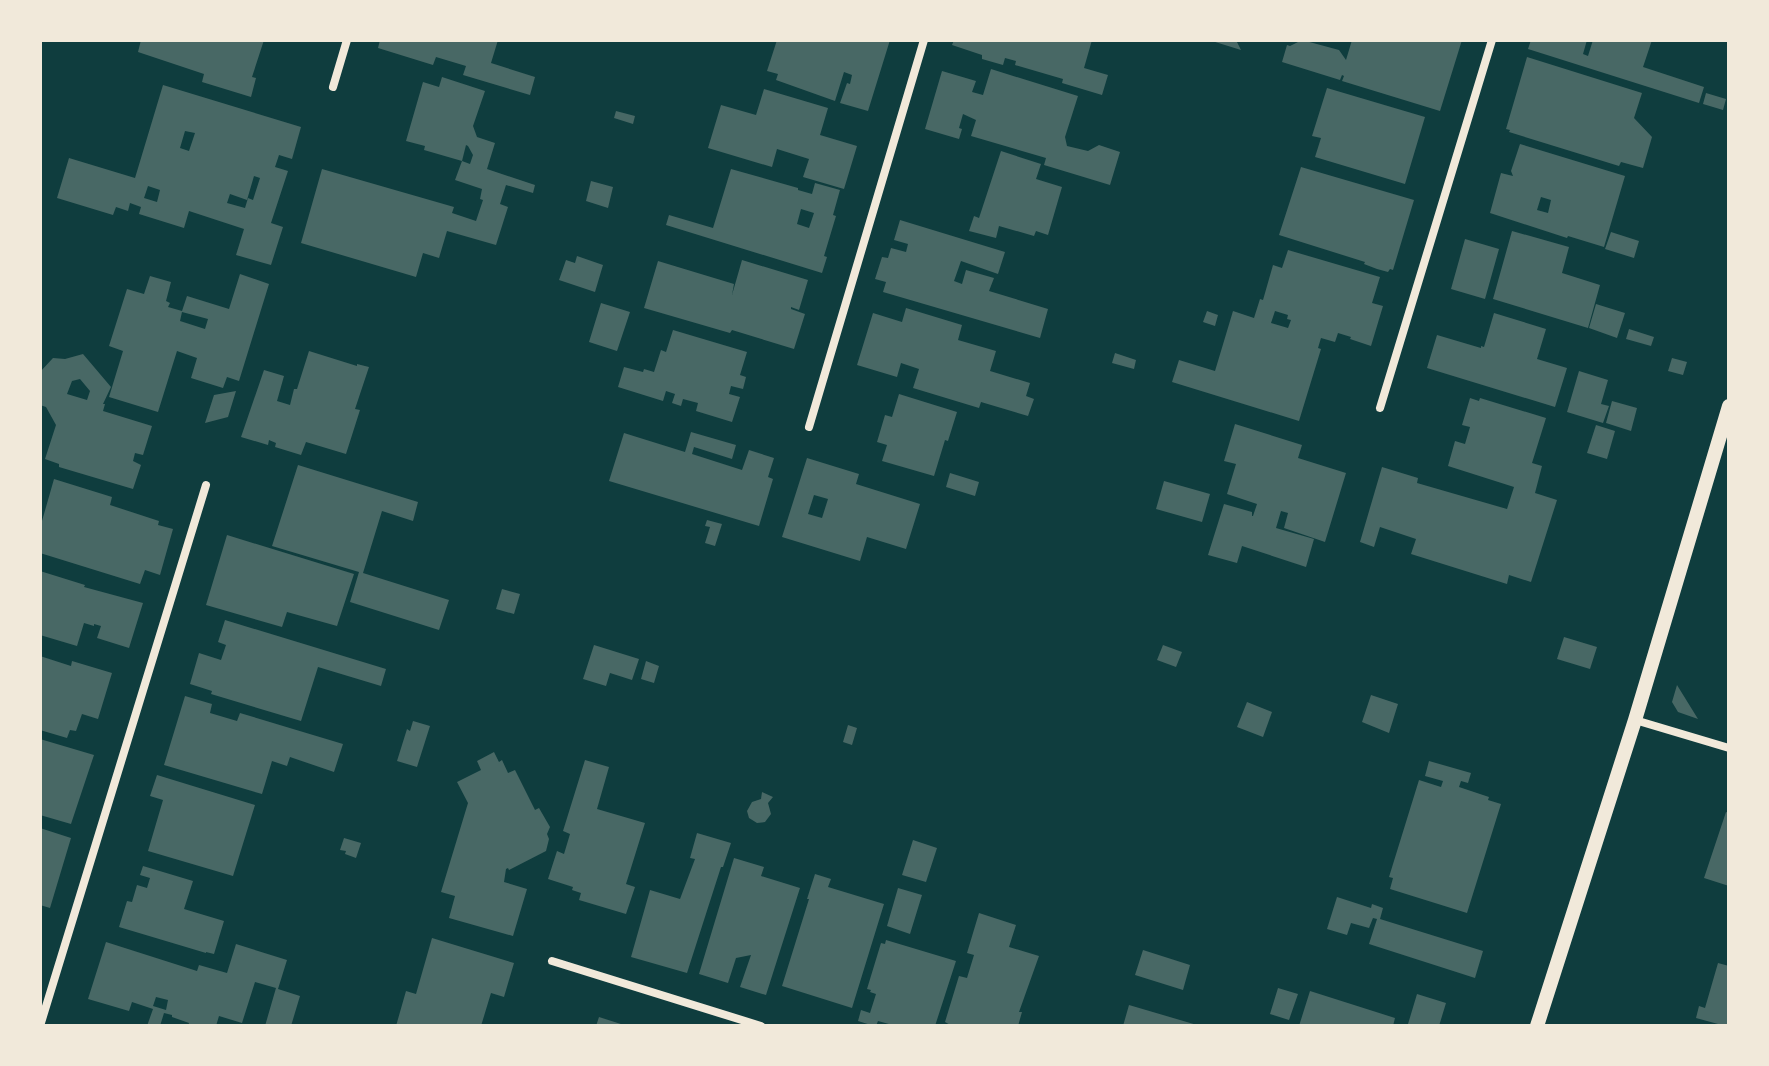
<svg xmlns="http://www.w3.org/2000/svg" width="1769" height="1066" viewBox="0 0 1769 1066" font-family="'DejaVu Sans',sans-serif">
<rect width="100%" height="100%" fill="#0f3d3e"/>
<path fill="#486865" fill-rule="evenodd" d="M141 40H264L252 77 256 78 251 97 202 82 204 74 138 52Z
M380 40H498L491 63 535 77 530 95 463 75 466 66 436 57 433 65 378 48Z
M777 40H890L868 111 840 103 847 83 850 84 852 75 844 72 835 101 776 80 778 74 767 71Z
M954 40H1092L1084 68 1108 75 1102 95 1062 83 1063 79 1015 65 1016 61 1005 58 1003 65 982 59V55L952 45Z
M1212 40H1236L1241 50 1212 41Z
M1302 40 1339 50 1346 60 1352 40H1462L1440 111 1342 81 1344 76 1342 75 1340 80 1282 62 1287 45 1290 46Z
M1531 40 1546 42 1547 40H1587L1583 54 1588 56 1593 40H1652L1643 67 1704 87 1699 103 1528 49Z
M1527 57 1642 93 1634 118 1652 137 1643 168 1621 162 1619 166 1509 132 1510 130 1506 129Z
M991 69 1078 96 1065 137 1067 146 1088 151 1099 145 1120 152 1110 185 1044 165 1046 158 971 136 976 120 963 114 959 128 962 129 959 139 925 129 942 71 976 81 972 92 983 95Z
M442 77 485 91 473 126 477 137 495 143 487 169 535 185 533 193 506 185 500 204 508 207 496 245 447 231 439 258 423 253 416 277 301 243 322 169 454 207 452 213 476 221 483 200 480 199 482 189 455 180 462 161 470 164 473 155 468 146 466 145 462 161 424 150 425 146 406 141 423 82 439 87Z
M163 85 301 127 292 159 279 155 275 167 288 171 271 223 283 227 271 265 236 255 244 229 189 211 184 228 139 214 141 207 130 203 128 211 116 207 113 215 57 198 69 158 135 178ZM185 131 195 133 189 151 180 148ZM254 176 260 178 253 200 248 198 245 208 227 203 230 194 247 200ZM148 186 160 190 157 202 144 198Z
M1327 88 1425 117 1405 184 1315 157 1321 138 1312 136Z
M764 89 828 108 820 135 857 146 844 189 803 177 809 159 777 149 772 167 708 148 721 105 756 115Z
M1706 93 1726 99 1723 110 1703 104Z
M616 111 635 116 633 124 614 118Z
M1520 144 1625 176 1604 247 1568 236 1567 238 1490 213 1501 173 1513 176 1511 171ZM1541 197 1551 200 1548 213 1537 210Z
M1001 151 1041 164 1036 179 1062 187 1048 235 1036 231 1034 236 999 226 996 238 969 231 974 216 979 218Z
M1301 167 1414 200 1393 270 1390 269 1388 272 1377 269 1364 264 1365 262 1279 235Z
M731 169 798 188V190L812 194 815 183 840 190 833 215 836 216 824 256 827 257 822 273 666 225 669 215 713 228ZM801 209 814 213 809 228 797 224Z
M591 181 613 187 608 208 586 201Z
M900 220 1005 252 998 274 961 261 954 281 962 284 966 270 994 278 989 291 1048 309 1040 338 883 292 886 282 875 279 882 257 888 258 891 248 906 252 908 244 894 240Z
M1512 231 1569 247 1562 273 1600 285 1588 328 1493 299Z
M1611 232 1639 241 1634 258 1605 249Z
M1465 239 1499 249 1485 299 1451 289Z
M1288 250 1380 277 1372 303 1383 306 1371 346 1350 339 1351 337 1338 333 1335 342 1321 338 1318 348 1321 349 1299 421 1172 382 1179 360 1215 371 1233 311 1254 318 1260 299 1263 300 1273 265 1282 268ZM1275 311 1288 315 1287 319 1291 320 1288 328 1271 323Z
M577 256 603 265 595 292 559 280 566 260 575 263Z
M742 260 808 280 799 310 791 307V309L805 314 794 349 732 330 730 333 644 308 658 261 734 284 732 295Z
M240 274 269 284 239 381 227 377 223 388 191 378 197 358 177 351 158 412 109 397 123 351 109 346 127 289 144 294 150 276 171 282 166 301 170 303 168 307 182 311 187 296 229 309ZM182 312 208 319 205 329 180 321Z
M601 303 630 312 617 351 589 342Z
M1596 304 1625 313 1617 338 1589 328Z
M906 308 962 325 958 340 996 351 990 371 1030 383 1026 396 1034 399 1028 416 981 402 979 408 913 388 919 369 901 363 897 377 857 365 873 313 902 322Z
M1207 311 1218 315 1215 326 1203 322Z
M1494 313 1546 329 1537 359 1567 368 1555 407 1427 368 1437 335 1481 348V346L1484 347Z
M1629 329 1654 337 1651 346 1626 339Z
M673 330 747 352 740 375 746 377 743 389 731 386 729 394 740 397 732 422 696 411 698 403 683 399 681 406 672 403 675 394 666 391 663 401 618 387 624 367 643 372 644 369 654 372 661 350 666 352Z
M309 351 357 366V364L369 367 355 409 360 410 346 454 306 442 301 455 275 447 276 443 269 440 268 445 241 437 264 370 284 376 277 401 290 405 294 389H297Z
M1115 353 1136 360 1134 369 1112 363Z
M83 354 111 387 103 404H105L103 411 152 426 143 455 135 453 133 461 141 465 133 489 59 467V464L45 459 56 425 46 407 40 405V372L53 358 65 359ZM80 379 90 391 87 400 67 394 72 381Z
M1672 358 1687 362 1683 375 1668 371Z
M1579 371 1608 380 1601 404 1609 406 1603 423 1567 412Z
M236 391 228 417 205 423 214 395Z
M899 394 957 412 948 441 945 440 934 476 882 461 887 445 877 442 885 415 892 417Z
M1470 398 1479 401 1480 398 1546 418 1532 463 1542 466 1535 493 1557 500 1531 582 1509 575 1507 584 1411 554 1416 539 1380 527 1374 547 1360 542 1382 467 1418 478 1417 483 1507 509 1514 487 1448 466 1455 441 1465 444 1470 427 1462 425Z
M1612 401 1637 408 1631 431 1606 423Z
M1235 424 1302 445 1298 458 1346 473 1325 542 1284 528 1288 513 1281 511 1276 528 1314 539 1306 567 1242 546 1237 563 1208 555 1224 504 1252 512V516H1253L1257 504 1227 494 1236 464 1224 461Z
M1596 425 1615 431 1607 459 1587 453Z
M691 432 736 445 732 459 694 447 692 454 742 470 749 450 774 458 768 477 773 479 759 526 609 481 624 433 685 452Z
M807 458 859 474 856 484 920 504 906 549 867 537 860 561 782 537ZM814 495 828 499 822 518 808 514Z
M298 465 418 502 413 521 382 511 363 573 449 600 439 630 350 602 359 572 272 546Z
M950 473 979 482 975 496 946 487Z
M54 479 112 497 110 505 159 521 158 525 173 529 160 575 145 570 140 584 40 553V528Z
M1164 481 1210 494 1202 522 1156 509Z
M707 520 722 524 715 546 705 543 710 527 705 526Z
M227 535 354 574 337 626 287 612 282 627 206 605Z
M40 571 85 585 84 587 143 603 129 648 97 638 101 626 94 624V626L84 623 77 646 40 635Z
M502 589 520 594 514 614 496 609Z
M225 620 386 669 381 686 318 667 301 721 211 694 212 691 190 684 199 653 221 660 226 645 218 642Z
M1564 637 1597 647 1590 669 1557 659Z
M594 645 639 659 632 680 610 673 606 686 583 679Z
M1163 645 1182 652 1176 667 1157 660Z
M40 656 71 666 72 661 112 673 98 719 82 714 76 731 70 730 67 738 40 730Z
M646 661 659 666 654 683 641 679Z
M1677 685 1698 719 1678 712 1672 702Z
M1371 695 1398 704 1389 733 1362 722Z
M185 696 212 704 210 713 237 721 240 713 343 744 334 772 290 757 287 766 272 761 262 794 164 765Z
M1247 702 1272 712 1263 737 1237 727Z
M413 721 430 726 417 767 397 761 407 729 410 731Z
M848 725 857 728 852 745 843 742Z
M40 739 94 755 71 824 40 815Z
M494 752 499 762 502 760 508 773 515 770 535 810 539 808 550 827 547 834 549 839 546 851 509 870 508 868 506 869 504 882 527 889 513 936 449 918 455 896 441 892 468 803 457 782 481 770 477 761Z
M585 760 609 767 597 809 645 823 626 884 635 887 626 914 579 900 581 893 572 890 573 887 548 879 557 851 564 854 570 834 563 831Z
M1429 761 1471 773 1468 783 1461 781 1459 787 1489 797 1488 800 1501 804 1467 913 1390 889 1393 878 1389 877 1419 780 1441 787 1443 781 1425 776Z
M157 775 255 805 233 876 148 851 163 800 150 796Z
M762 792 773 797 768 803 771 814 765 822 757 823 749 818 747 811 752 802 761 799Z
M1726 812 1729 813V886L1704 878Z
M40 828 71 838 50 908 40 905V861L42 854 40 853Z
M697 833 731 843 723 867H721L687 973 631 957 650 890 680 899 695 859 690 858Z
M344 838 361 843 356 858 345 854 346 851 340 850Z
M913 840 937 848 926 882 902 875Z
M734 858 764 867 761 876 800 888 766 995 740 987 751 955 736 958 728 983 699 974Z
M143 866 193 881 184 909 224 921 214 954 206 952V953L119 927 127 901 132 902 137 885 147 888 150 878 140 875Z
M815 874 831 879 828 887 884 904 852 1008 782 986 809 899H807Z
M898 888 922 895 910 934 887 926Z
M1337 897 1371 908 1372 904 1383 908 1380 919 1483 951 1475 978 1369 944 1377 919 1373 918 1369 928 1351 923 1347 935 1327 929Z
M979 913 1016 925 1009 947 1039 956 1019 1012H1022L1018 1026H952L945 1022 959 976 967 978 974 955 967 953Z
M432 938 514 963 504 997 491 993 481 1026H396L406 991 416 994Z
M886 940 956 961 935 1026H896L878 1021 876 1026H874L858 1021 861 1010 870 1013 876 994 870 992 871 990 867 989 881 943 885 944Z
M106 942 197 971 199 965 227 973 236 944 287 960 278 989 300 996 291 1026H265L276 988 255 982 242 1023 219 1016 216 1026H188L189 1023 172 1017V1015L164 1013 160 1026H147L153 1009 132 1002 129 1011 88 999ZM156 997 168 1000 166 1010 153 1006Z
M1143 950 1190 965 1183 990 1135 975Z
M1718 963 1729 966V1026H1717L1718 1024 1696 1018 1699 1006 1705 1008Z
M1278 988 1298 994 1289 1020 1270 1014Z
M1310 991 1395 1018 1393 1026H1299Z
M1417 994 1446 1003 1439 1026H1416L1408 1024Z
M1129 1005 1197 1025V1026H1123Z
M599 1017 624 1025V1026H596Z"/>
<g fill="none" stroke-linecap="round" stroke-linejoin="round">
<path stroke="#f1e9da" stroke-width="8" d="M333 87 347 40
M1380 408 1492 40
M809 427 924 40
M1635 720 1729 748
M552 961 761 1026
M40 1026 206 485"/>
<path stroke="#f1e9da" stroke-width="14" d="M1537 1026 1635 720 1729 406"/>
</g>
<rect width="1769" height="1066" fill="none" stroke="#f1e9da" stroke-width="84"/>
</svg>
